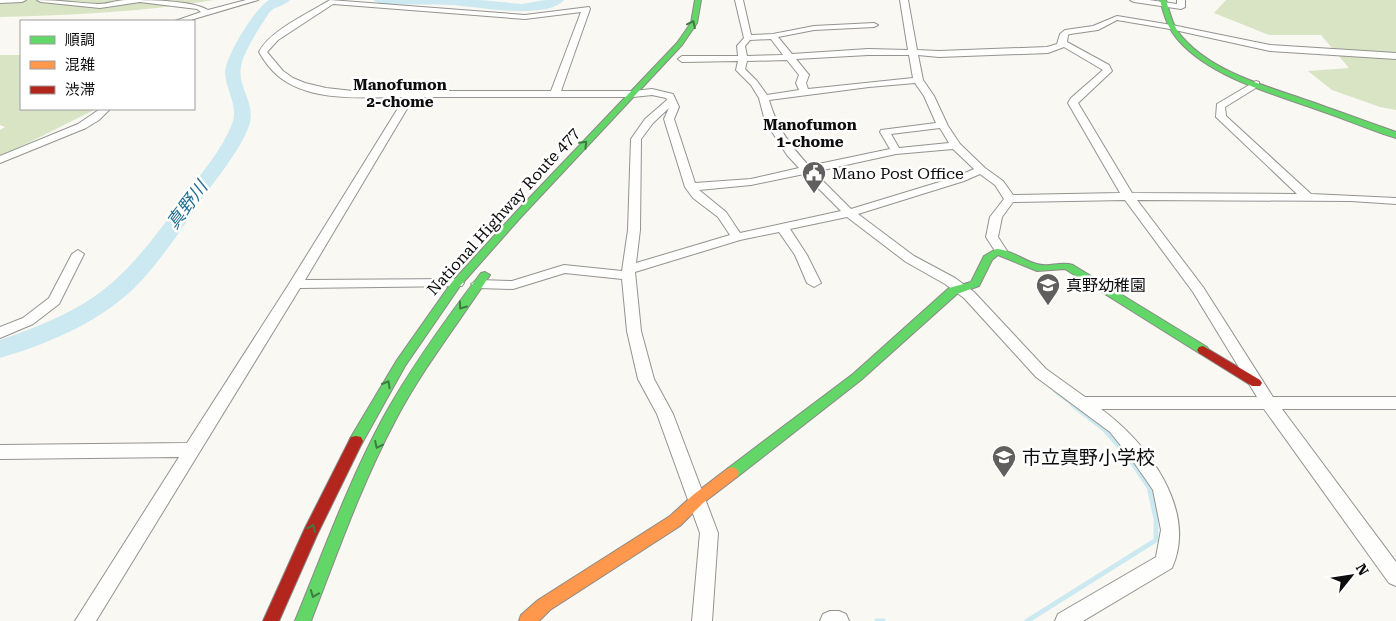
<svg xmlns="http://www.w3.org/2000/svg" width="1396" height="621" viewBox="0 0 1396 621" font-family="'Roboto Serif','Noto Sans JP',serif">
<rect width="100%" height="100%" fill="#faf8f2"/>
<path fill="#d8e4c3" d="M0 0H214C143 12 72 15 0 17Z
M1226 0H1396V110L1380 107 1332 90 1308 71 1349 68 1321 35H1269L1214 13Z
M0 55H21V109H96L0 157V130L5 127 0 125Z"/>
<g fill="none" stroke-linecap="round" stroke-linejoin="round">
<path stroke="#cce9f1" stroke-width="4" d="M1055 391 1075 406"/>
<path stroke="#cce9f1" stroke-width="5" d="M877 621H883
M1027 621 1156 540V519L1149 487 1128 456 1104 429 1073 405"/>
<path fill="#cce9f1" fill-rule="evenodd" d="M269 0H290C285 6 274 6 269 13 260 27 243 52 241 67 237 88 257 104 249 126 239 152 218 176 202 199 183 227 164 256 141 281 105 320 51 343 0 358V340C40 326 82 310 114 281 142 256 164 224 186 194 202 172 222 150 232 124 239 106 226 91 225 73 225 57 255 8 269 0Z
M373 0H480L522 4 545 0H564C546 21 475 6 450 5 427 4 403 5 380 4Z"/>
<g stroke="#949390" stroke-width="2">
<path id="street" d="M0 0H26L22 2 0 3Z
M37 0C58 0 78 3 99 4 108 4 117 0 126 0 147 0 191 0 208 10L246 0H258L187 21H175L201 12 197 9 140 2 100 8 41 2Z
M330 0 525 15 589 7 590 9 561 91H633L652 89 673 94 679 107 674 119 695 183 751 179 799 168 787 155 765 121 759 98 751 85 736 70 738 61 682 62 678 59 682 56H738L737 46 744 38 735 0H743L751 35 773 34 814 26 874 23 878 25 874 27 814 30 778 37 792 54 868 49 908 50 900 0H908L917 50 939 51 1047 47 1057 44 1060 34 1065 30 1093 26 1117 16 1172 25 1270 45 1396 53V59L1270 51 1170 29 1117 20 1098 30 1070 34 1068 35 1067 42 1109 65 1112 71 1078 103 1132 193 1297 194 1216 117 1217 104 1256 81 1259 82V86L1225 107 1226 116 1311 194 1396 198V204L1351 201 1137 200 1203 287 1273 397H1396V409H1282L1396 562V586L1389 583 1264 409H1101C1147 442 1198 510 1172 568L1083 621H1055L1058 614 1156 557 1161 530 1153 490 1133 461 1110 432 1036 377 964 298 945 284 906 262 847 217 790 229 807 255 821 283 814 287 807 283 795 255 779 232 740 240 635 272 641 331 654 379 673 414 718 533 712 621H692L700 533 657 414 638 379 627 331 622 279 565 273 513 289 478 288 471 284 478 280 512 281 564 265 622 271 628 230 631 139 645 119 667 100 666 98 652 95 633 97H414L305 280 457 279 464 283 462 286 300 288 96 621H75L179 457 0 459V445L187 443 289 284 405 97C364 97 311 103 278 76 270 69 264 61 259 52 269 31 309 13 330 0ZM333 4 525 19 581 12 551 91H353L326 88 305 83 293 78 283 71 267 52 278 40ZM771 39 783 55 747 56 745 46 750 40ZM1064 47 1103 70 1071 98 1068 103 1120 193 1013 195 1003 181 985 168 960 144 948 126 934 96 923 80 918 55 939 57 1048 53ZM868 55H909L913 78 808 89 806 83 809 75 796 59ZM787 60 799 75 796 83 799 90 767 95 757 81 745 69 747 61ZM915 83 924 96 936 123 881 130 880 132 890 149 809 166C790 145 777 128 769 100L869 87ZM669 108 664 119 685 187 693 198 718 217 730 235 636 263 640 230 641 139 653 123ZM940 128 949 143 899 148 891 134ZM953 149 974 169 956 177 851 209 814 172 896 154ZM804 174 841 211 740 233 726 212 699 190 751 185ZM980 174 995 185 1004 199 990 217 986 237 997 254 1001 255 1007 251 998 237 1002 217 1013 202 1125 200 1193 292 1257 397H1085L1046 369 974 292 955 278 914 256 858 214 964 181Z
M1130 0H1149L1177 4V0H1185V7L1181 9 1134 2Z
M100 109H110L99 120 86 128 0 163V156L78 124Z
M78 250 84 254 59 304 33 324 0 338V327L23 318 49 298 72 254Z
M830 611H839L846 614 849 621H820L823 614Z"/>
</g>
<g stroke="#8a8987" stroke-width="2">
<path id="fast" d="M695 0H701L697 23 682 45 522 216 460 286 405 366 361 445 356 446 351 445 349 441 351 437 397 360 452 282 516 212 677 43 691 23Z
M1160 0H1166C1170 14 1173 27 1183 38 1214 73 1267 86 1309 101 1338 111 1367 122 1396 132V138C1372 131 1348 120 1324 112 1278 95 1213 79 1179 41 1168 29 1164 15 1160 0Z
M996 249C1012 250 1022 260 1037 264 1048 268 1060 261 1073 265L1207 347 1209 350 1207 353H1199L1065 269 1037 271 998 255 992 260 979 286 957 294 861 380 737 477 732 479 727 477 725 473 727 469 853 374 949 288 971 282 984 256Z
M485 272 490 275C458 324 422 369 395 421 361 485 337 554 311 621H295C323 553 348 483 383 418 411 367 446 319 481 273Z"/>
</g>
<g stroke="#8a8987" stroke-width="2">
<path id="slow" d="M732 467 737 469 739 473 737 477 703 503 680 526 550 610 539 621H519L521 615 538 600 670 516 693 495 727 469Z"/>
</g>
<g stroke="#8a8987" stroke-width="2">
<path id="jam" d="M1203 346 1260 380 1262 383 1260 386H1252L1199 353 1197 350 1199 347Z
M356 436 361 437 363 441 317 535 279 621H263L305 528 351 437Z"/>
</g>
<use href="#street" fill="#fefefd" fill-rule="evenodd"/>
<use href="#fast" fill="#63d668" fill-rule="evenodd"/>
<use href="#slow" fill="#ff974d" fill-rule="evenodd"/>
<use href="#jam" fill="#b3261e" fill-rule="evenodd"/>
</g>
<defs><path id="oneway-chevron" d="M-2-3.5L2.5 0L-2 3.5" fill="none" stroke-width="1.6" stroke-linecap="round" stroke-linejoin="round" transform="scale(1.25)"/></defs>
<g stroke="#3c7c3f">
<use href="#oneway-chevron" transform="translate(692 24) rotate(-65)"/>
<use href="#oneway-chevron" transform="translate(584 144) rotate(-46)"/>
<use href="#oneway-chevron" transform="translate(462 306) rotate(126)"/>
<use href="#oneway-chevron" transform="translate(387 384) rotate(-60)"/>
<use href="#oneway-chevron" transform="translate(378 445) rotate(115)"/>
<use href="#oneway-chevron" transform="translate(312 528) rotate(-65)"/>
<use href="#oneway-chevron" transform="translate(314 594) rotate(112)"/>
</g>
<defs>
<g id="civic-pin" transform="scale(1.25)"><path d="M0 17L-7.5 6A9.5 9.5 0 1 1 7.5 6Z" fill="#605f5d" stroke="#fff"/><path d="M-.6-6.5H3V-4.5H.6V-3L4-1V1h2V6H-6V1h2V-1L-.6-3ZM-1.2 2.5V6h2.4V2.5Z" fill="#fff"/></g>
<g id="school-pin" transform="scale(1.25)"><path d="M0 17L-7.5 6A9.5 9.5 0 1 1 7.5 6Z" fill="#605f5d" stroke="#fff"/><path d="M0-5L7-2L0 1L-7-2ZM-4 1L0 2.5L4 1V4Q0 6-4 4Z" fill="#fff"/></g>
</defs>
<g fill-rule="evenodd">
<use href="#civic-pin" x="814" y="173"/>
<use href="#school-pin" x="1048" y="285"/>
<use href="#school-pin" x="1004" y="457"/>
</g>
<g text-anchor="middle" stroke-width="5" stroke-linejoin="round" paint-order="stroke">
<g font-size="15" font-weight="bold" fill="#0d0d0d" stroke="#fff">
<text x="400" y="90">Manofumon<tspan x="400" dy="17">2-chome</tspan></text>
<text x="810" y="130">Manofumon<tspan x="810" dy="17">1-chome</tspan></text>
</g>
<g font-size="16" fill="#0d0d0d" stroke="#fff" text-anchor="start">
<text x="832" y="179">Mano Post Office</text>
<text x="1066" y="291">真野幼稚園</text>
</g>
<g font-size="16" fill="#0d0d0d" stroke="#fff">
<text transform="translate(503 211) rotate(-48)" y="6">National Highway Route 477</text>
</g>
<g font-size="18" font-style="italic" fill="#236f92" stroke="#fff">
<text transform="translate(187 205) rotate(-53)" y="6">真野川</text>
</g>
<g font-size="19" fill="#0d0d0d" stroke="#fff" text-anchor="start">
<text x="1022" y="464">市立真野小学校</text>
</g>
</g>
<rect x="20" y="20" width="175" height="90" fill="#ffffff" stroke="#9e9e9e"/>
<rect x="30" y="36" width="25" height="8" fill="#63d668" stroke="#9e9e9e"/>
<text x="65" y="45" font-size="15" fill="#0d0d0d">順調</text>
<rect x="30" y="61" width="25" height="8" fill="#ff974d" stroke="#9e9e9e"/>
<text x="65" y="70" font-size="15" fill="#0d0d0d">混雑</text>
<rect x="30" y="86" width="25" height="8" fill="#b3261e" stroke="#9e9e9e"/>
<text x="65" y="95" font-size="15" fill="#0d0d0d">渋滞</text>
<g transform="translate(1351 576) rotate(60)" stroke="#ffffff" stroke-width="4" paint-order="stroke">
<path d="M0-4L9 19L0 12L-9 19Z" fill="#0d0d0d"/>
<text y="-8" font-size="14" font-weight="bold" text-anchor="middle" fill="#0d0d0d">N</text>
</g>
</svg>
